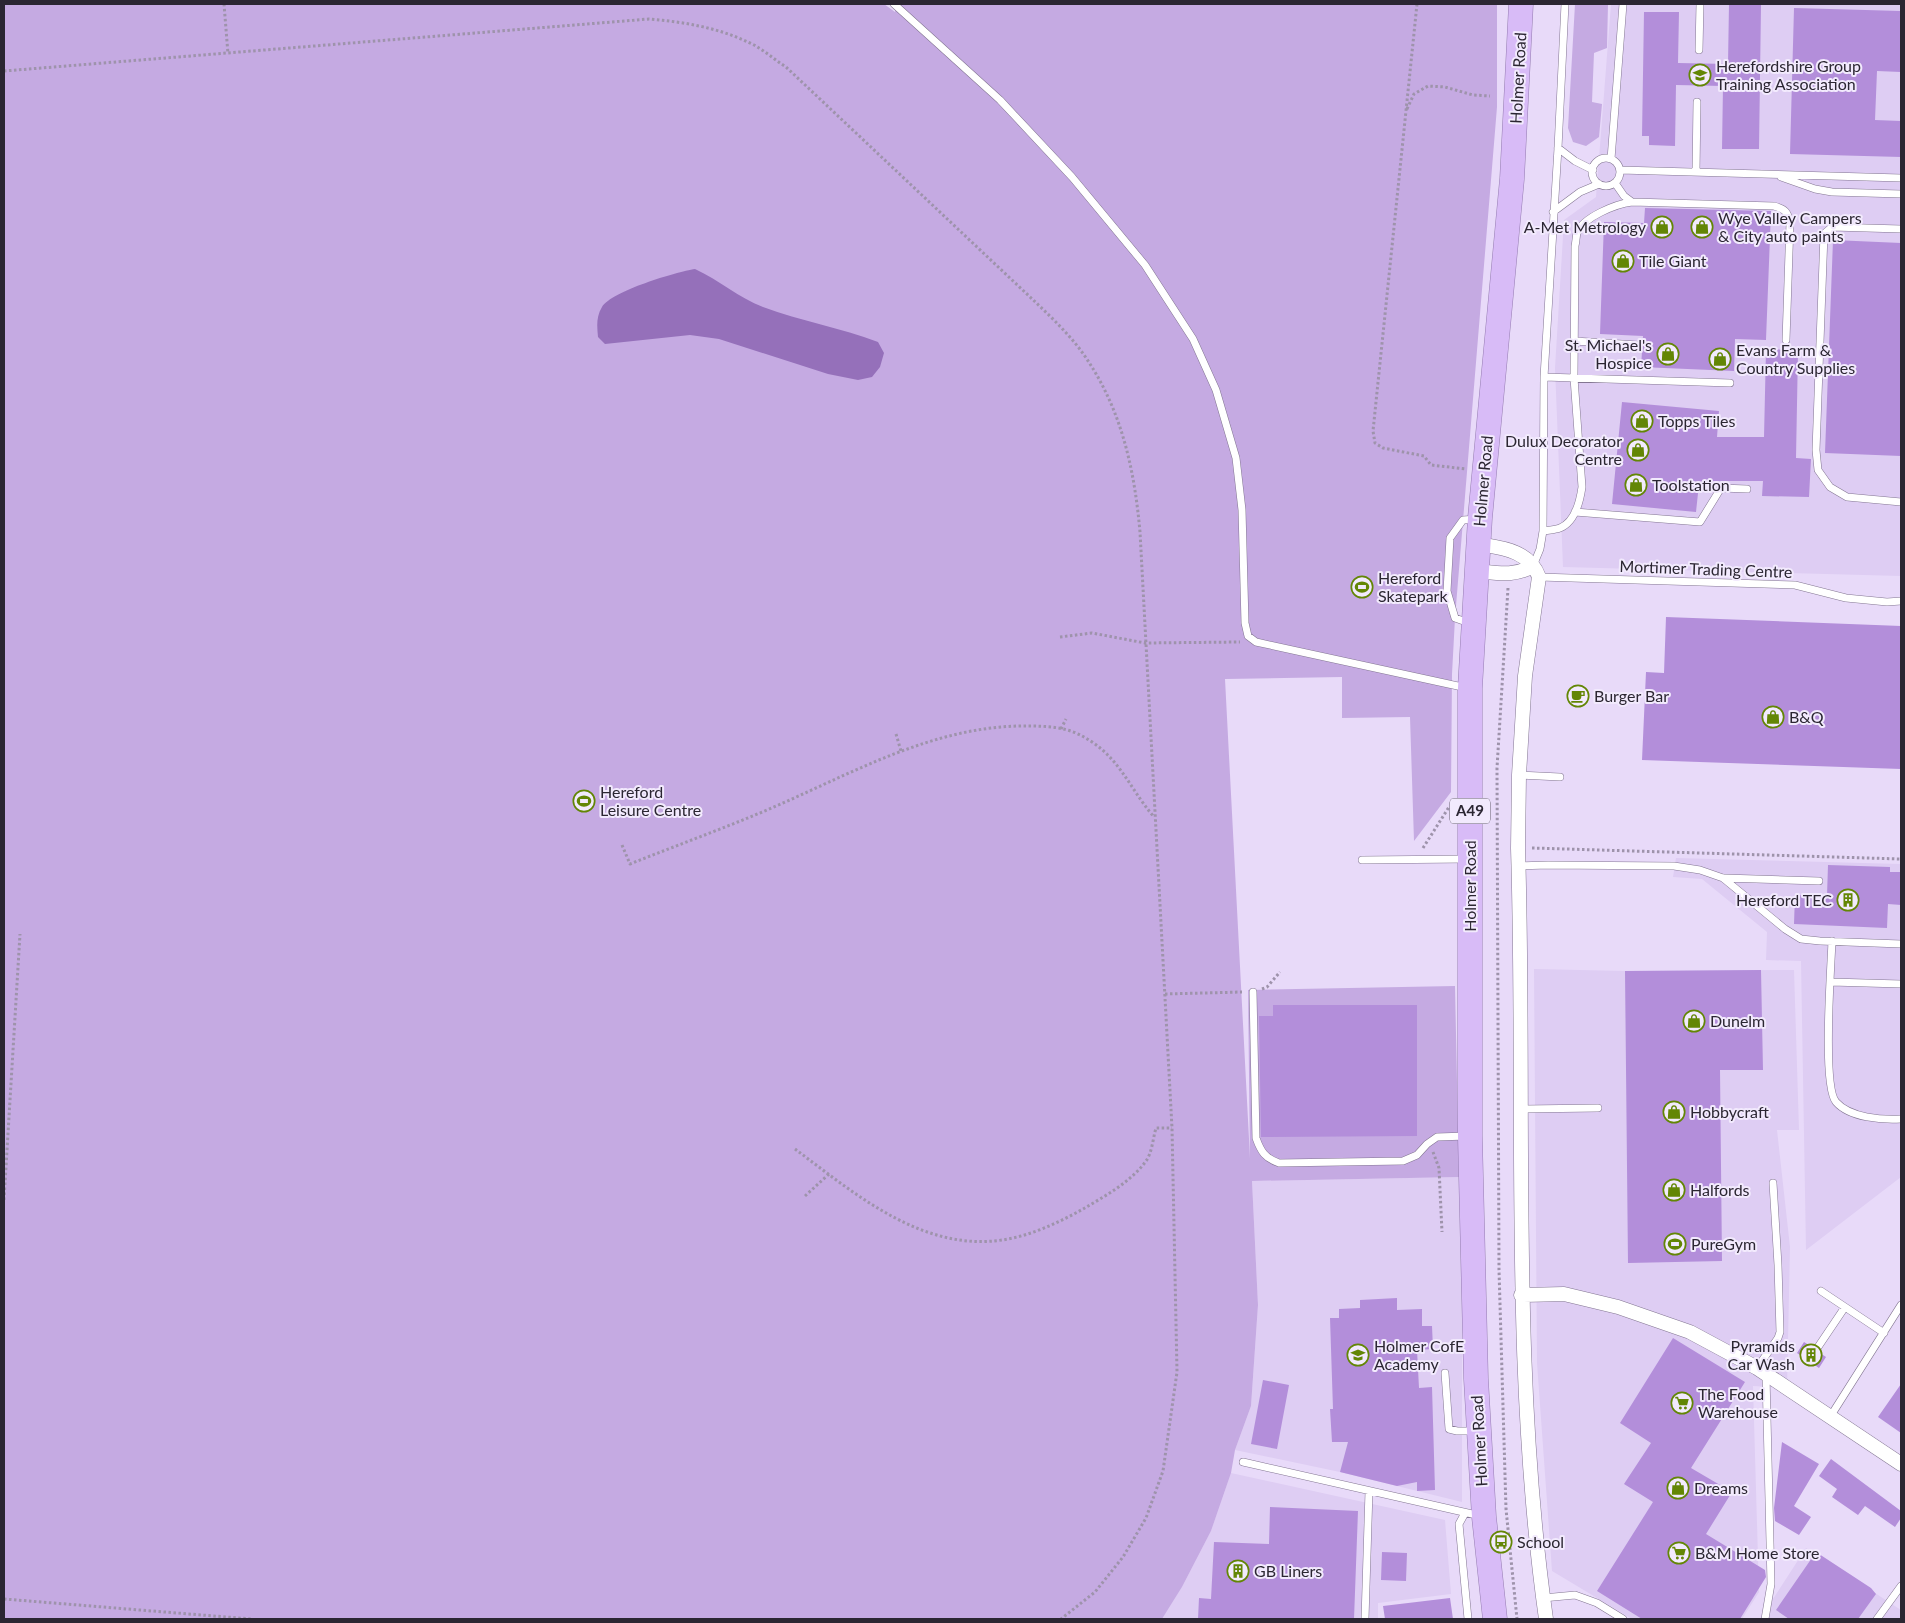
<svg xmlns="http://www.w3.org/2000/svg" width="1905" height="1623" viewBox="0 0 1905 1623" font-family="Lato,sans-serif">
<rect width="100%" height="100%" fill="#e8daf9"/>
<path fill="#decdf3" d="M1611 4H1901V576L1563 567 1555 368 1564 220 1596 197Z
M1676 858 1901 864V1177L1806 1250 1801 961 1766 960 1767 932 1702 879 1673 877Z
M1534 969 1625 971 1794 970 1799 1130H1777L1790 1247 1787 1388 1753 1386 1759 1592 1742 1619H1632L1552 1571 1537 1363Z
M1459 1177 1462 1276V1502L1340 1472 1235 1450 1251 1406 1258 1305 1252 1181Z
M1231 1473 1445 1520 1451 1594 1378 1603V1619H1162L1182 1587 1211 1531Z
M1806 1548 1901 1610V1619H1760Z"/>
<path fill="#c5aae2" d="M4 4H884L895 12 896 4H1497V107L1455 618 1452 674 1451 792 1414 841 1410 717 1342 718V677L1225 679 1250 1158 1248 990 1455 986 1459 1177 1252 1181 1258 1305 1251 1406 1235 1450 1231 1473 1211 1531 1182 1587 1162 1619H4Z
M1575 4H1608L1607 48 1594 53 1592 102 1602 104 1599 137 1586 146 1573 142 1568 128Z"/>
<path fill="#9570ba" d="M695 269C719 280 739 298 763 307 801 321 841 328 878 342L884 353 880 367 872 377 858 380 828 374 719 339 690 335 605 344 598 337C597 326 596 317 602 307 612 291 676 272 695 269Z"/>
<path fill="#b38eda" d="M1729 4 1761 5 1759 149H1722L1723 86 1676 85 1675 146 1649 145V136H1642L1644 12H1679L1678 63 1728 64Z
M1794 8 1901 11V72L1877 71 1875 120 1901 121V157L1790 154Z
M1645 208 1771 211 1766 340 1735 339 1734 371 1641 367 1643 336 1600 334 1604 222 1644 223Z
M1833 240 1901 243V456L1825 453Z
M1766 349 1798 350 1796 458 1811 459 1809 497 1762 496 1763 481H1713L1712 485 1699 484 1696 512 1612 504 1622 402 1719 411 1717 437H1764Z
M1666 617 1901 626V769L1642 760 1646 672 1664 673Z
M1828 865 1890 867V872H1901V905L1888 904 1887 928 1794 924 1795 895 1827 896Z
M1761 970 1763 1070H1720L1722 1261 1628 1263 1625 971Z
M1273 1005H1417V1136L1261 1137 1259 1016H1273Z
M1397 1298V1310L1422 1309V1326H1432L1433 1349 1417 1350 1419 1388 1432 1387 1435 1490 1417 1491V1482L1397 1486 1340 1472 1348 1442H1332L1330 1409H1333L1330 1318H1339V1309L1360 1308V1300Z
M1673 1338 1745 1382 1691 1468 1732 1492 1706 1534 1765 1570 1766 1577 1740 1619H1642L1597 1591 1653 1502 1624 1484 1651 1443 1620 1423Z
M1804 1342 1812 1347 1811 1352 1813 1355H1818L1820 1353 1826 1357 1819 1368 1797 1353Z
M1263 1380 1289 1385 1277 1449 1251 1444Z
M1901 1384V1433L1878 1417Z
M1782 1442 1819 1464 1794 1506 1811 1517 1799 1535 1775 1521 1774 1508Z
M1831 1459 1901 1511V1518L1895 1527 1865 1506 1858 1515 1832 1497 1837 1489 1819 1476Z
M1270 1507 1358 1511 1354 1619H1198L1199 1598 1211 1599 1214 1542 1269 1544Z
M1382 1552 1407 1553 1406 1581 1381 1580Z
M1816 1552 1871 1588 1876 1594 1858 1619H1789L1776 1610Z
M1450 1598 1453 1619H1385L1383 1606Z"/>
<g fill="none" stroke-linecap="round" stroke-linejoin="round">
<g stroke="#837692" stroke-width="8">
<path id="service" d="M894 4 1000 100 1072 177 1145 265 1193 339 1216 390 1236 458 1242 510 1245 623 1248 636 1256 642 1467 688
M1699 50 1700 4
M1558 148 1575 161 1593 170
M1592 172a14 14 0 1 1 28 0a14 14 0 1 1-28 0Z
M1611 159 1623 4
M1620 170 1901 178
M1696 172 1697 102
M1781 177 1815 189 1832 192 1901 194
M1615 183 1624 196 1632 202 1774 206C1785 209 1788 212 1790 223L1786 340
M1553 212 1580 192 1599 184
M1901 229 1832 227 1824 234 1816 450 1818 470 1830 487 1847 497 1901 502
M1574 341 1638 345
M1544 377 1730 383
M1575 512 1700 522 1721 488 1747 489
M1543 531C1548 530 1555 530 1560 528 1575 522 1580 501 1582 487L1574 378 1575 246C1576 242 1576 237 1577 233 1583 217 1616 204 1632 202
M1533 566 1540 549 1543 531 1544 377 1558 148 1565 4
M1539 577 1795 585 1846 598 1887 602 1901 601
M1469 623 1455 618 1447 591 1450 538 1463 520 1477 519
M1519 775 1560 777
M1362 860 1467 859
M1519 866 1548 865 1674 866 1700 870 1723 878 1785 929 1801 939 1820 941 1901 944
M1724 878 1819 881
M1832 941C1831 968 1822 1086 1836 1102 1850 1118 1882 1120 1901 1119
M1831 982 1901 984
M1253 992 1256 1138C1261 1152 1265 1158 1279 1163L1403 1161 1417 1155 1427 1144 1437 1137 1467 1136
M1520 1109 1598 1108
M1821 1291 1884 1333
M1816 1350 1845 1307
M1757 1368 1778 1338 1780 1332 1778 1265 1773 1183
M1445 1373 1449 1429 1457 1431H1476
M1830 1417 1901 1305
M1243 1462 1481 1516
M1465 1513 1459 1524 1468 1619
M1543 1598 1575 1595 1597 1603 1623 1619
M1365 1619 1369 1491
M1765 1619 1771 1584 1766 1375
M1877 1619 1901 1586"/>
</g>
<g stroke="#837692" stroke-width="15">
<path id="minor" d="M1478 544C1502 548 1529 550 1539 577L1525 676 1519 775 1518 848C1526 1105 1510 1364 1546 1619
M1476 571C1498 573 1513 577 1533 566
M1521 1295 1564 1294 1618 1307 1690 1332 1757 1368 1901 1464"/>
</g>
<g stroke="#957cb1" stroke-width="25">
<path id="trunk" d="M1495 1619 1484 1517 1476 1379 1470 1136V688L1480 518 1512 179 1521 4"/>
</g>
<path stroke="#9e93ab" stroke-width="3" stroke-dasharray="2.5 2.5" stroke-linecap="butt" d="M224 4 228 54
M1417 4 1373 431 1375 443 1383 448 1424 456 1431 465 1466 469
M4 71 649 19C685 22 721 28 754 45 765 51 775 60 786 67L1029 296C1046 312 1064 329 1079 348 1120 403 1134 465 1140 532L1172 1128 1177 1372 1163 1471 1146 1518 1123 1557 1095 1592 1061 1619
M1407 109 1414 94 1428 86 1445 87 1473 95 1490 96
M1508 588 1497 768 1499 1270 1506 1509 1517 1619
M1060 637 1092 633 1145 643 1240 642
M1061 729 1066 719
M896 734 901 751
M622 845 630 864C675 846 722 829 767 810 849 775 932 726 1024 726 1041 726 1059 726 1076 733 1119 753 1126 784 1154 817
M1423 848 1449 807
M1532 848 1901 859
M1262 989 1267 987 1280 972
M1165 994 1242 992
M795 1149C854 1193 922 1252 1002 1240 1030 1236 1058 1223 1083 1209 1105 1196 1131 1182 1146 1161 1152 1153 1153 1138 1156 1128H1172
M1433 1152 1439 1168 1442 1232
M805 1196 829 1174
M4 1200 20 934
M4 1599 251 1619"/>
<use href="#service" stroke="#fff" stroke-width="7"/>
<use href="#minor" stroke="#fff" stroke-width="14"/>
<use href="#trunk" stroke="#d8bbf7" stroke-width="24"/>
</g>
<defs>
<g id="university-ring" transform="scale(1.125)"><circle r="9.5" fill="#f2eafd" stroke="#638605" stroke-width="1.5"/><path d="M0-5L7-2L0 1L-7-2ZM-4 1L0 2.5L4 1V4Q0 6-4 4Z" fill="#638605"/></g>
<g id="shop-ring" transform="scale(1.125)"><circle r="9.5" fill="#f2eafd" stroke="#638605" stroke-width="1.5"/><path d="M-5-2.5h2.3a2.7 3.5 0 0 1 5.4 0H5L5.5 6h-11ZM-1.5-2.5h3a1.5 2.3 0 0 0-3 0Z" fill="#638605"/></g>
<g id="stadium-ring" transform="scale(1.125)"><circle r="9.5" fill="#f2eafd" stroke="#638605" stroke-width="1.5"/><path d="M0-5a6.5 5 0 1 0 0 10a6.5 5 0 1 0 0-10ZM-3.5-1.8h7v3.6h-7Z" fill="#638605"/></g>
<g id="cafe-ring" transform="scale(1.125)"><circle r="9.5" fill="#f2eafd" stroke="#638605" stroke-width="1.5"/><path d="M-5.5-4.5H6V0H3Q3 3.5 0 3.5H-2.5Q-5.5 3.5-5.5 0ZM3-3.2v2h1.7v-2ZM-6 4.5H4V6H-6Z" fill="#638605"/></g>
<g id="building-ring" transform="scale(1.125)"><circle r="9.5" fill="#f2eafd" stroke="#638605" stroke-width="1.5"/><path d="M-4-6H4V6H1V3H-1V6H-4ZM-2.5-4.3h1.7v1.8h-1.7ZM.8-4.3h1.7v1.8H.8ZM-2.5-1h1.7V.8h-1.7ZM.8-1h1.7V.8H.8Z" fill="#638605"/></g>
<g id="school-ring" transform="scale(1.125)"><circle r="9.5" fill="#f2eafd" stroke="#638605" stroke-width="1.5"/><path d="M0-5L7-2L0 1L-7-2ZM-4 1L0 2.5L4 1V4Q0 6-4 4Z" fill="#638605"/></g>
<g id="supermarket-ring" transform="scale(1.125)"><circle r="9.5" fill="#f2eafd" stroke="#638605" stroke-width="1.5"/><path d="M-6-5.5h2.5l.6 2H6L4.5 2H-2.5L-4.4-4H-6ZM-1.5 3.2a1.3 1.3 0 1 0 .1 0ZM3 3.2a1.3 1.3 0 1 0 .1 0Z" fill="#638605"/></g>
<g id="bus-ring" transform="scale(1.125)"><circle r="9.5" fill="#f2eafd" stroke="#638605" stroke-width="1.5"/><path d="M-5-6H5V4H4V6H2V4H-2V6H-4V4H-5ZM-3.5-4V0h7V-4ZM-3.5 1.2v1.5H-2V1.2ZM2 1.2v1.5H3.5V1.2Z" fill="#638605"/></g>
</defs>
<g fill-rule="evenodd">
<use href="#university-ring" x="1700" y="75"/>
<use href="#shop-ring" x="1662" y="227"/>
<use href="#shop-ring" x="1702" y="227"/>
<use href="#shop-ring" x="1623" y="261"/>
<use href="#shop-ring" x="1668" y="354"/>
<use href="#shop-ring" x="1720" y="359"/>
<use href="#shop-ring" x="1642" y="421"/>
<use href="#shop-ring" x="1638" y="450"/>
<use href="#shop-ring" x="1636" y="485"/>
<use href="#stadium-ring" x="1362" y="587"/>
<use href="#cafe-ring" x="1578" y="696"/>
<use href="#shop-ring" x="1773" y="717"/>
<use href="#stadium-ring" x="584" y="801"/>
<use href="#building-ring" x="1848" y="900"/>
<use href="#shop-ring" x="1694" y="1021"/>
<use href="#shop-ring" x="1674" y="1112"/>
<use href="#shop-ring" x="1674" y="1190"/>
<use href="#stadium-ring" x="1675" y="1244"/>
<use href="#school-ring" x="1358" y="1355"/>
<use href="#building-ring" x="1811" y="1355"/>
<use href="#supermarket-ring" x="1682" y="1403"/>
<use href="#shop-ring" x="1678" y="1488"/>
<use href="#bus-ring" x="1501" y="1542"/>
<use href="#supermarket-ring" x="1679" y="1553"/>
<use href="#building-ring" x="1238" y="1571"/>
</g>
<g text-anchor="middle" stroke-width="4" stroke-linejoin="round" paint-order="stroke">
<rect fill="#f2eafd" stroke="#67616f" stroke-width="1" x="1450" y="798.5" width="40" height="25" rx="4"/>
<g font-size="15" font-weight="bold" fill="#2b2632">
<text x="1470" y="816">A49</text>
</g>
<g font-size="16" fill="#2b2632" stroke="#f2eafd" text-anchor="start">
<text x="1716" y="72">Herefordshire Group<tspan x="1716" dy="18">Training Association</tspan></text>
<text x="1718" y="224">Wye Valley Campers<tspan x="1718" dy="18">&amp; City auto paints</tspan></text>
<text x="1646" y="233" text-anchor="end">A-Met Metrology</text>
<text x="1639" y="267">Tile Giant</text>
<text x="1652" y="351" text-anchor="end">St. Michael's<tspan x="1652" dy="18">Hospice</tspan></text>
<text x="1736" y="356">Evans Farm &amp;<tspan x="1736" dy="18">Country Supplies</tspan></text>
<text x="1658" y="427">Topps Tiles</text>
<text x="1622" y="447" text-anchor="end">Dulux Decorator<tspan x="1622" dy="18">Centre</tspan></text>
<text x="1652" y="491">Toolstation</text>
<text x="1378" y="584">Hereford<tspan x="1378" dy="18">Skatepark</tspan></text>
<text x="1594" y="702">Burger Bar</text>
<text x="1789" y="723">B&amp;Q</text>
<text x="600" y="798">Hereford<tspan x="600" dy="18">Leisure Centre</tspan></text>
<text x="1832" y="906" text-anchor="end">Hereford TEC</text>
<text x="1710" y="1027">Dunelm</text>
<text x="1690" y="1118">Hobbycraft</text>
<text x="1690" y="1196">Halfords</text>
<text x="1691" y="1250">PureGym</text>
<text x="1374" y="1352">Holmer CofE<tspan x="1374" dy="18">Academy</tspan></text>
<text x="1795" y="1352" text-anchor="end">Pyramids<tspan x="1795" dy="18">Car Wash</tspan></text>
<text x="1698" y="1400">The Food<tspan x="1698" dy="18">Warehouse</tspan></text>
<text x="1694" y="1494">Dreams</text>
<text x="1517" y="1548">School</text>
<text x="1695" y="1559">B&amp;M Home Store</text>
<text x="1254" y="1577">GB Liners</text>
</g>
<g font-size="16" fill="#2b2632" stroke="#f2eafd">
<text transform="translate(1518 78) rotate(-87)" y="6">Holmer Road</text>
<text transform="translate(1483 481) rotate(-85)" y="6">Holmer Road</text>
<text transform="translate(1706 569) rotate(2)" y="6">Mortimer Trading Centre</text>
<text transform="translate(1470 886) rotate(-90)" y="6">Holmer Road</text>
<text transform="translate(1479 1441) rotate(-93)" y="6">Holmer Road</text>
</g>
</g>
<rect width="1905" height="1623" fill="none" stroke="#2b2632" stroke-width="10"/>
</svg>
